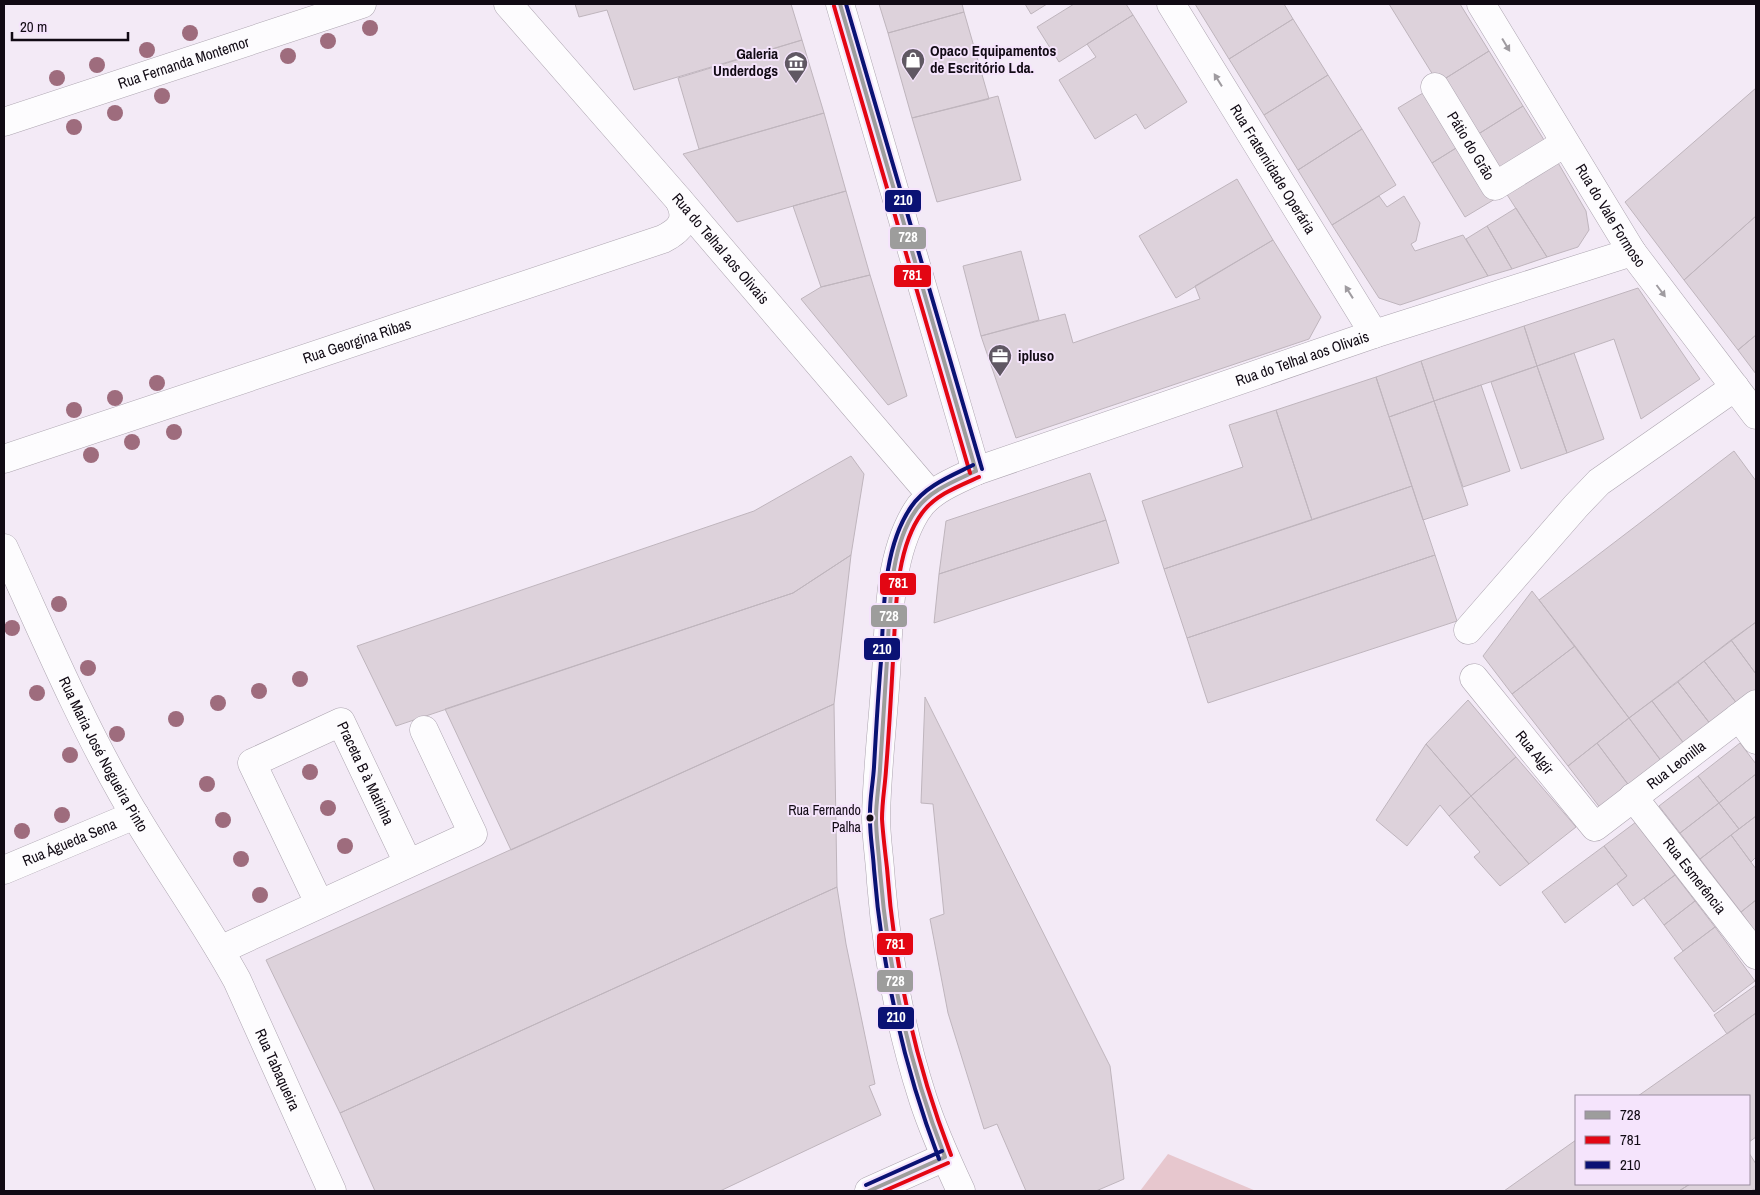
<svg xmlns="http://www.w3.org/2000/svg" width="1760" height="1195" viewBox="0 0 1760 1195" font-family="'Archivo Narrow',sans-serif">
<rect width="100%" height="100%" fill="#f3eaf6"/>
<path fill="#e7c7ce" d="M1168 1154 1256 1191H1140Z"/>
<path fill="#ddd2db" stroke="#bfb5bd" d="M575 4H791L802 40 634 90 607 10 579 17Z
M879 4H962L964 12 888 33Z
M1025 4H1047L1031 14Z
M1074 4H1126L1133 15 1059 62 1037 27Z
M1195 4H1284L1293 19 1229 59Z
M1389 4H1460L1489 51 1438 83Z
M964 12 989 99 912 118 888 33Z
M1133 15 1187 102 1145 129 1136 114 1095 139 1059 80 1096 57 1087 44Z
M1293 19 1328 75 1264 115 1229 59Z
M802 40 824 113 699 149 678 78Z
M1489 51 1523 106 1472 138 1438 83Z
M1328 75 1362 129 1298 170 1264 115Z
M1756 88V216L1684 280 1625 202Z
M1428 90 1461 145 1432 163 1398 108Z
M998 96 1021 180 937 202 912 118Z
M1523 106 1557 161 1506 193 1472 138Z
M824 113 846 191 737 222 683 154Z
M1362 129 1396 185 1332 225 1298 170Z
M1461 145 1495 199 1465 217 1432 163Z
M1557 161 1586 211 1589 230 1578 247 1547 257 1506 193Z
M1237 179 1273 240 1176 298 1139 236Z
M846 191 870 275 821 287 793 206Z
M1379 196 1387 207 1404 196 1420 223 1416 241 1411 244 1415 251 1463 235 1488 276 1400 305 1379 298 1332 225Z
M1516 208 1547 257 1512 269 1487 226Z
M1756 216V335L1738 350 1684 280Z
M1487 226 1512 269 1488 276 1466 239Z
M1273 240 1321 317 1309 339 1016 438 981 336 1065 314 1073 343 1200 299 1195 286Z
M1021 251 1039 320 981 336 963 266Z
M870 275 907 396 888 405 801 299 821 287Z
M1638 288 1700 379 1641 419 1614 339 1537 366 1524 326Z
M1524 326 1537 366 1434 401 1421 361Z
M1756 335V374L1738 350Z
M1574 353 1604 439 1567 453 1537 366Z
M1421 361 1434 401 1389 417 1376 377Z
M1537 366 1567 453 1521 469 1491 382Z
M1376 377 1412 486 1312 520 1276 410Z
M1481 385 1510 471 1463 487 1434 401Z
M1434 401 1468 505 1423 520 1389 417Z
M1276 410 1312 520 1164 569 1142 501 1243 467 1229 425Z
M1734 451 1756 481V622L1629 718 1539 600Z
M851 456 864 474 851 555 793 593 396 726 357 646 754 511Z
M1090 473 1106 520 939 574 946 521Z
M1412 486 1435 555 1187 638 1164 569Z
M1106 520 1119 563 934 623 939 574Z
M851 555 834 704 511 850 445 709 793 593Z
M1435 555 1457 621 1208 703 1187 638Z
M1532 591 1575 646 1512 694 1483 656Z
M1756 622V674L1731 640Z
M1731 640 1756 674V690L1738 705 1704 661Z
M1575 646 1629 718 1568 766 1512 694Z
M1704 661 1738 705 1711 725 1678 682Z
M1678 682 1711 725 1685 745 1652 701Z
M925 697 1110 1066 1124 1179 1096 1191H1026L997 1124 984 1129 948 1013 930 919 944 914 933 804 921 803Z
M1468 700 1516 757 1471 796 1426 744Z
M1652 701 1685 745 1662 762 1629 718Z
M834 704 837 887 340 1113 266 960Z
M1629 718 1662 762 1630 787 1597 743Z
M1597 743 1630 787 1601 809 1568 766Z
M1740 743 1756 764V774L1719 803 1698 776Z
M1426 744 1471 796 1449 816 1440 805 1407 846 1376 820Z
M1516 757 1576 827 1529 864 1471 796Z
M1756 774V816L1739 829 1719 803Z
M1698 776 1719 803 1680 833 1659 806Z
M1471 796 1529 864 1500 886 1474 857 1480 852 1449 816Z
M1719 803 1739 829 1700 859 1680 833Z
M1756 816V857L1751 862 1731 835Z
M1636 822 1675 875 1633 906 1617 884 1627 876 1604 846Z
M1731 835 1756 869V900L1741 912 1700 859Z
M1604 846 1627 876 1565 923 1542 892Z
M1675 875 1695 901 1664 925 1644 898Z
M837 887 846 944 875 1084 869 1086 881 1115 720 1191H375L340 1113Z
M1756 900V933L1741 912Z
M1695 901 1715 927 1683 951 1664 925Z
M1715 927 1755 981 1714 1012 1674 958Z
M1756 985V1013L1727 1034 1714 1015Z
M1756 1013V1137L1749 1142V1096H1638Z
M1576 1140V1184H1690L1679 1191H1504Z
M1749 1153 1756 1164V1191L1754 1189 1751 1191H1679L1690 1184H1749Z"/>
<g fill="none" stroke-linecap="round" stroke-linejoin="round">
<g stroke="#ada5b0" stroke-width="29">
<g id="minor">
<path id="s1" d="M508 4 679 200 931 495"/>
<path d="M840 4 976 471"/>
<path id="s2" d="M1171 4 1374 334"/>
<path id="s3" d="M1481 4 1632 252 1756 415"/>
<path id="s4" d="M1435 87 1495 186 1565 143"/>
<path id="s5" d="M4 122 362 4"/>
<path id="s6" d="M4 459 663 239C681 230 689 220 679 200"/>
<path id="s7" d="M4 548C42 630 77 714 122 793 158 857 202 916 237 980L332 1191"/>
<path d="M1468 630 1576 506 1599 482 1735 387"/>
<path id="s8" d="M1474 678 1595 827 1756 704"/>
<path d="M1739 717 1756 740"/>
<path id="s9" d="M1633 797 1756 955"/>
<path id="s10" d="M4 870 135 815"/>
<path id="s11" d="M319 903 252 763 341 722 408 863"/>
<path d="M220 950 473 834 424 730"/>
<path d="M869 1191 945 1157"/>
<path id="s12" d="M961 1191C947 1161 933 1130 923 1099 900 1028 887 956 881 882 880 861 876 838 876 817 877 769 883 721 886 674 889 622 888 558 916 512 928 491 955 481 976 471L1374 334 1632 252"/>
</g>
</g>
<use href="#minor" stroke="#fdfcfe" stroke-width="28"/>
<g stroke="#f5e4fc" stroke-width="8">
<path id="bus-1" d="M840 4 976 471
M945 1157C909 1065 888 970 880 871 879 853 876 836 876 818 876 802 879 785 880 769 882 733 885 696 887 660 890 613 888 549 916 510 930 490 955 481 976 471
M869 1191 945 1157"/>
</g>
<g stroke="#f5e4fc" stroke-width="8">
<path id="bus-2" d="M834 6 970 473
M951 1155C915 1062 894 967 887 868 885 851 883 835 882 819 882 802 885 786 886 770 889 733 891 697 893 660 896 615 894 551 922 513 935 495 959 486 979 477
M884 1191 948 1163"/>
</g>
<g stroke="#f5e4fc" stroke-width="8">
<path id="bus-3" d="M846 4 982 469
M939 1159C903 1065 882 969 874 869 873 852 870 836 870 820 869 802 873 784 874 767 876 731 878 696 881 661 884 612 882 549 911 507 925 486 951 476 973 465
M866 1185 942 1151"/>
</g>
<use href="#bus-1" stroke="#9d9d9c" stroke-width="4"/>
<use href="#bus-2" stroke="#e30613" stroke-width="4"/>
<use href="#bus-3" stroke="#0a1274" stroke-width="4"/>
</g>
<g fill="#9e6c7d">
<circle cx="370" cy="28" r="8"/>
<circle cx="190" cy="33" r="8"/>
<circle cx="328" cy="41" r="8"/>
<circle cx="147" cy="50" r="8"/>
<circle cx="288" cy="56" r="8"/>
<circle cx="97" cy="65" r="8"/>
<circle cx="57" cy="78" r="8"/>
<circle cx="162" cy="96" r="8"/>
<circle cx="115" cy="113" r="8"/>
<circle cx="74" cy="127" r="8"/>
<circle cx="157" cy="383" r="8"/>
<circle cx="115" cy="398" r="8"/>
<circle cx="74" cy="410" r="8"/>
<circle cx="174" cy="432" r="8"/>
<circle cx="132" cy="442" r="8"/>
<circle cx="91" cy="455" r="8"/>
<circle cx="59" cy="604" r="8"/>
<circle cx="12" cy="628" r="8"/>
<circle cx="88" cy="668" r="8"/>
<circle cx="300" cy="679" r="8"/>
<circle cx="259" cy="691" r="8"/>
<circle cx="37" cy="693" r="8"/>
<circle cx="218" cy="703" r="8"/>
<circle cx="176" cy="719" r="8"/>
<circle cx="117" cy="734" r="8"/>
<circle cx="70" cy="755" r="8"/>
<circle cx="310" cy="772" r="8"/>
<circle cx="207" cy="784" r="8"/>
<circle cx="328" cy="808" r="8"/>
<circle cx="62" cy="815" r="8"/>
<circle cx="223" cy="820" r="8"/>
<circle cx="22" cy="831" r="8"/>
<circle cx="345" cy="846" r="8"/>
<circle cx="241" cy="859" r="8"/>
<circle cx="260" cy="895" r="8"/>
</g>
<defs><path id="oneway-solid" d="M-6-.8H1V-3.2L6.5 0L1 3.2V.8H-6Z" transform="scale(1.25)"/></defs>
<g fill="#9f9ba0">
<use href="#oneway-solid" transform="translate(1506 45) rotate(59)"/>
<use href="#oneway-solid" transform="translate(1218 80) rotate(-122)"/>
<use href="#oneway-solid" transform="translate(1661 291) rotate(53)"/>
<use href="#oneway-solid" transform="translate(1349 292) rotate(-122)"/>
</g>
<defs>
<g id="shop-pin" transform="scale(1.25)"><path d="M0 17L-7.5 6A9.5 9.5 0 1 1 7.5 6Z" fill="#605863" stroke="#f5e4fc"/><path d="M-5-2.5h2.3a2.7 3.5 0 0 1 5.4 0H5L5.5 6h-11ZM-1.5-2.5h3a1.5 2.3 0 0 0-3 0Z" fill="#fff"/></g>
<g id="museum-pin" transform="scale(1.25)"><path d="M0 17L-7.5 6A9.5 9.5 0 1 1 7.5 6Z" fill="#605863" stroke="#f5e4fc"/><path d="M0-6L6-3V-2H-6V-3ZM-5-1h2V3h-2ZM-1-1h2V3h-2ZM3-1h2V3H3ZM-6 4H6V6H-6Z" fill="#fff"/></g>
<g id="office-pin" transform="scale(1.25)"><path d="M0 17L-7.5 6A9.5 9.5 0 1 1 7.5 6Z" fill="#605863" stroke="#f5e4fc"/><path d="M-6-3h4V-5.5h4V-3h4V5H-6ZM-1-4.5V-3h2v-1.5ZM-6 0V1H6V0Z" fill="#fff"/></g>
</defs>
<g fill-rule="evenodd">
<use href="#shop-pin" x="913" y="60"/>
<use href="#museum-pin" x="796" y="63"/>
<use href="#office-pin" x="1000" y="356"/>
</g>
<circle fill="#110a14" stroke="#f5e4fc" stroke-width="2" cx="870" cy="818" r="4.5"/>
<g text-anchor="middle" stroke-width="4" stroke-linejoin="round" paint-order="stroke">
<g font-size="14" fill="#110a14" stroke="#f5e4fc" text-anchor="end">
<text x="861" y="815">Rua Fernando<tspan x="861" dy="17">Palha</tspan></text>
</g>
<g font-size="15" font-weight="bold" fill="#110a14" stroke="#f5e4fc" text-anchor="start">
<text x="930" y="56">Opaco Equipamentos<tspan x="930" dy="17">de Escritório Lda.</tspan></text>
<text x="778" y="59" text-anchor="end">Galeria<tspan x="778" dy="17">Underdogs</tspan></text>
<text x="1018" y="361">ipluso</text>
</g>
<g font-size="15" fill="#110a14" stroke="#f5e4fc">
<text dy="5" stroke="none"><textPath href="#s5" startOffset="189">Rua Fernanda Montemor</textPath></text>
<text dy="5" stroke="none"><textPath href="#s4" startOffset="69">Pátio do Grão</textPath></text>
<text dy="5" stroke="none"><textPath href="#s2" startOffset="194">Rua Fraternidade Operária</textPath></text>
<text dy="5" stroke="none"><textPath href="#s3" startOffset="248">Rua do Vale Formoso</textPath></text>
<text dy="5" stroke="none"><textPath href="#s1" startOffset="324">Rua do Telhal aos Olivais</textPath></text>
<text dy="5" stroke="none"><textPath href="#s6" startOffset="372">Rua Georgina Ribas</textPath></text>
<text dy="5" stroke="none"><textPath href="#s12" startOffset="1115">Rua do Telhal aos Olivais</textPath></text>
<text dy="5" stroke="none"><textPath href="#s7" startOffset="229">Rua Maria José Nogueira Pinto</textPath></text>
<text dy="5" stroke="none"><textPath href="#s8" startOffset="96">Rua Algir</textPath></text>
<text dy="5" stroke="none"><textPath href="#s8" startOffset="294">Rua Leonilla</textPath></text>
<text dy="5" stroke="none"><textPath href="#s11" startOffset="310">Praceta B à Matinha</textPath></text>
<text dy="5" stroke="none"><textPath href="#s10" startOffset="71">Rua Águeda Sena</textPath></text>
<text dy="5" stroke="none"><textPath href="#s9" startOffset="100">Rua Esmerência</textPath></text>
<text dy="5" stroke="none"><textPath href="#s7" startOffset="590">Rua Tabaqueira</textPath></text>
</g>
</g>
<g stroke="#f5e4fc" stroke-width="2">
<rect x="884" y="189" width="38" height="24" rx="5" fill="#0a1274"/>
<rect x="889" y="226" width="38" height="24" rx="5" fill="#9d9d9c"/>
<rect x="893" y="264" width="39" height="24" rx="5" fill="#e30613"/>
<rect x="879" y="572" width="38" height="24" rx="5" fill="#e30613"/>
<rect x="870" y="604" width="38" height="24" rx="5" fill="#9d9d9c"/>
<rect x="863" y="637" width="38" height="24" rx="5" fill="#0a1274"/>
<rect x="876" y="932" width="38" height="24" rx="5" fill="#e30613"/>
<rect x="876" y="969" width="38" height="24" rx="5" fill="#9d9d9c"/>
<rect x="877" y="1006" width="38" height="24" rx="5" fill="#0a1274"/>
</g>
<g font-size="14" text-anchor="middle" font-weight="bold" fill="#fff">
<text x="903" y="205">210</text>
<text x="908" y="242">728</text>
<text x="912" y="280">781</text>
<text x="898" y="588">781</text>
<text x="889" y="621">728</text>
<text x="882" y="654">210</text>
<text x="895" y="949">781</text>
<text x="895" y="986">728</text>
<text x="896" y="1022">210</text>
</g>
<rect width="1760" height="1195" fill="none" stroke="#110a14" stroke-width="10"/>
<rect x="1575" y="1095" width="175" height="90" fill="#f5e4fc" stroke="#9a8d9f"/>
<rect x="1585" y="1111" width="25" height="8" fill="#9d9d9c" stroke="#9a8d9f"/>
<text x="1620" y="1120" font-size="15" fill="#110a14">728</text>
<rect x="1585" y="1136" width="25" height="8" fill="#e30613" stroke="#9a8d9f"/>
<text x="1620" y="1145" font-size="15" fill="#110a14">781</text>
<rect x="1585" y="1161" width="25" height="8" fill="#0a1274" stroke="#9a8d9f"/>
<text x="1620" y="1170" font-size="15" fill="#110a14">210</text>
<path d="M12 32v8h116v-8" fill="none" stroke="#110a14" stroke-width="2.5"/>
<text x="20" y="32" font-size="15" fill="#110a14" stroke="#f5e4fc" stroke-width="4" paint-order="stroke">20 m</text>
</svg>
